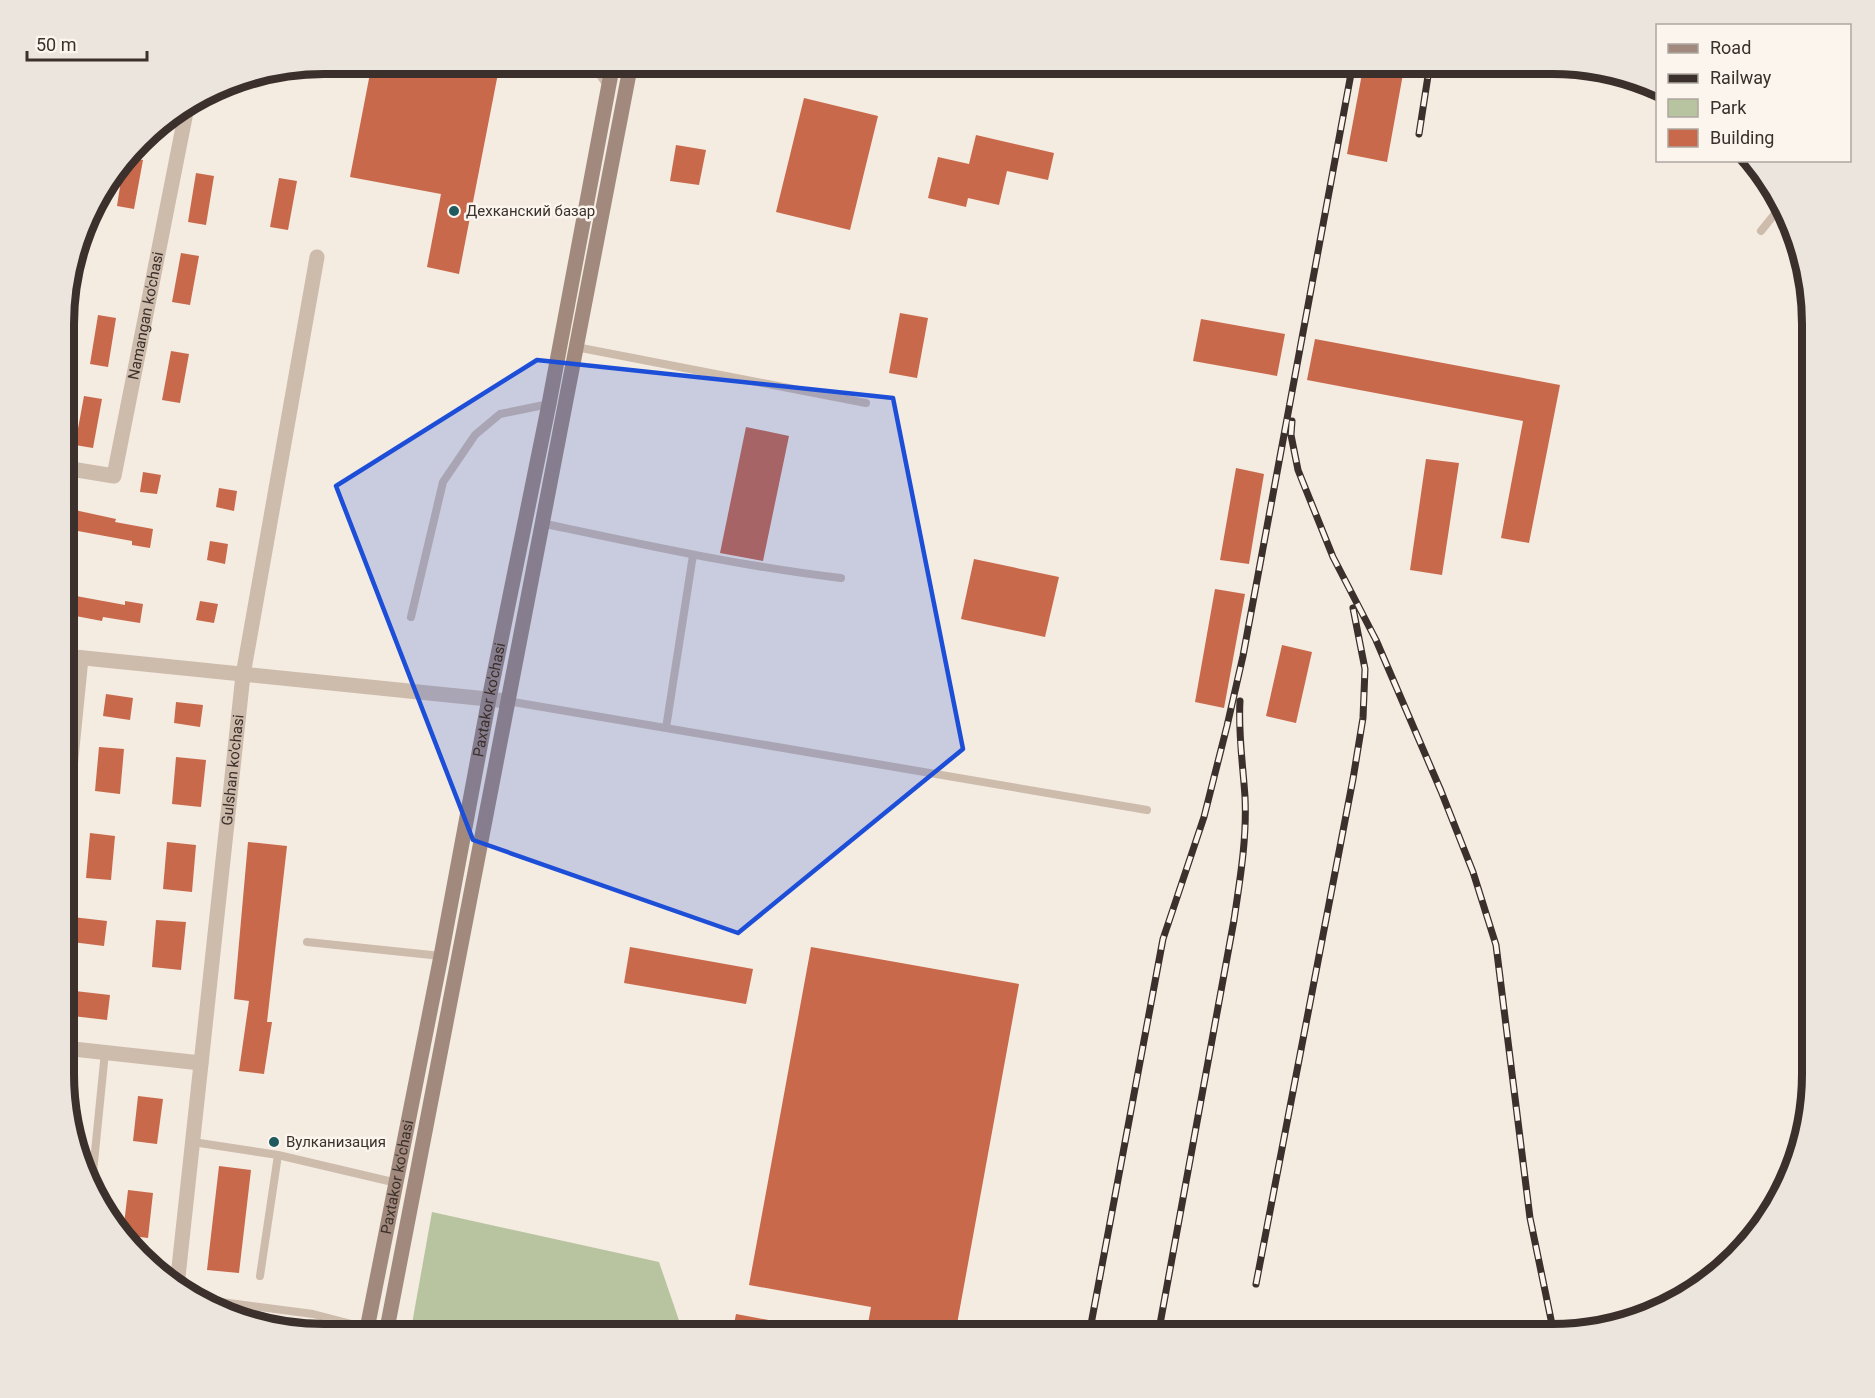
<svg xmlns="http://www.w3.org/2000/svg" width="1875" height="1398" viewBox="0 0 1875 1398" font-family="Roboto,sans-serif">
<rect width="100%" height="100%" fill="#f4ebe1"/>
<path fill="#b8c4a0" d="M432 1212 659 1262 684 1335H410Z"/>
<path fill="#c8694b" d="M372 63H500L459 274 427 267 441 194 350 177Z
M1364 63H1405L1387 162 1347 154Z
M804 98 878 116 850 230 776 212Z
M976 135 1054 153 1048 180 1007 171 999 205 968 198 966 207 928 198 938 157 969 164Z
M676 145 706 150 699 185 670 181Z
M128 157 143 160 134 209 117 206 124 161Z
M196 173 214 176 206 225 188 222Z
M279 178 297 181 288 230 270 227Z
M181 253 199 256 190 305 172 302Z
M900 313 928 318 917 378 889 373Z
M98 315 116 318 108 367 90 364Z
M1201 319 1285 334 1277 376 1193 361Z
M1315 339 1560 385 1529 543 1501 538 1523 421 1307 380Z
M171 351 189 354 180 403 162 400Z
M84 396 102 399 93 448 75 445Z
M746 427 789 436 763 561 720 553Z
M1426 459 1459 463 1442 575 1410 570Z
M1236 468 1264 474 1249 564 1220 560Z
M143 472 161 475 157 494 140 492Z
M219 488 237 491 234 511 216 507Z
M70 509 116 519 115 522 153 529 150 548 132 545V541L67 529Z
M210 541 228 544 225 564 207 560Z
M974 559 1059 577 1045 637 961 619Z
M1215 589 1245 594 1224 708 1195 702Z
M65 594 125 605V601L143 604 140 623 103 617 102 621 65 614Z
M200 601 218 604 214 623 196 620Z
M1282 645 1312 652 1296 723 1266 716Z
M106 694 133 698 130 720 103 716Z
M176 702 203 705 200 727 174 723Z
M99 747 124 749 120 794 95 791Z
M176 757 206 760 201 807 172 804Z
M90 833 115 836 111 880 86 878Z
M167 842 196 845 192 892 163 889Z
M248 842 287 846 267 1022H272L264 1074 239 1071 249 1001 234 999Z
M64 916 107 921 104 946 64 941Z
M156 920 186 922 181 970 152 967Z
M630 947 753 969 746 1004 624 983Z
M811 947 1019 984 955 1335H866L871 1307 749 1285Z
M66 990 110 995 107 1020 64 1015Z
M138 1096 163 1099 157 1144 133 1141Z
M219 1166 251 1170 239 1273 207 1270Z
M128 1190 153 1193 148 1238 125 1235 123 1233Z
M736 1314 811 1328 810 1335H732Z"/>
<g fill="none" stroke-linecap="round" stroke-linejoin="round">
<path stroke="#cdbbac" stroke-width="8" d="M592 63 608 87
M1761 231 1782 205
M576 347 866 403
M541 523C640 544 739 566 841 578
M411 617 443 482 475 435 500 414 549 404
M507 701 1147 810
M666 728 693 555
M307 942 441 956
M193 1142 278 1155 397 1183
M91 1192 105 1052
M260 1276 278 1155
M198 1299 313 1314 367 1328"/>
<g stroke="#cdbbac" stroke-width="15">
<path id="s1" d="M65 468 114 476 187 107"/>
<path d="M65 656 507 701"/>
<path d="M64 828 81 658"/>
<path d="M64 1048 201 1063"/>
<path id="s2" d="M177 1286 243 675 317 257"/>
</g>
<g stroke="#a18a7d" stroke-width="15">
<path id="s3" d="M366 1334 441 956 489 699 549 404 613 63"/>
<path d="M386 1334 631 63"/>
</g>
<g stroke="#3b302b" stroke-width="7">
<path id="rail" d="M1419 134 1430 63
M1292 421 1291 435 1298 470 1333 557 1376 640 1441 791 1473 872 1496 945 1530 1218 1554 1334
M1804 707 1812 736
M1256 1284 1353 779 1363 718 1365 669 1353 608
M1089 1335 1163 939 1204 817 1227 726 1243 656 1353 63
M1158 1335 1234 920C1240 879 1247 839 1245 797 1243 765 1238 733 1240 701"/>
</g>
<use href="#rail" stroke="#fbf5ee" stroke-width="4.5" stroke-dasharray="14" stroke-linecap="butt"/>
</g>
<path fill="#1d4ed8" fill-opacity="0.2" stroke="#1d4ed8" stroke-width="4.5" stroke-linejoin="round" d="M537 360 893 398 963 749 738 933 473 840 336 486Z"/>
<g fill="#1f5a5e" stroke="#fbf5ee" stroke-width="2">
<circle cx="454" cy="211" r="6"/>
<circle cx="274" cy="1142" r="6"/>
</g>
<g text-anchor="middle" stroke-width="5" stroke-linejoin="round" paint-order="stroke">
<g font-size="15" fill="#3b302b" stroke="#fbf5ee" text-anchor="start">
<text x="466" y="216">Дехканский базар</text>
<text x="286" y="1147">Вулканизация</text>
</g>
<g font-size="15" fill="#3b302b" stroke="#fbf5ee">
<text dy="5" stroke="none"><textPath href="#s1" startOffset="213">Namangan ko'chasi</textPath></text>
<text dy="5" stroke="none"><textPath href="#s3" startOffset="646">Paxtakor ko'chasi</textPath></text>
<text dy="5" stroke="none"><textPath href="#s2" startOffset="519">Gulshan ko'chasi</textPath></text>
<text dy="5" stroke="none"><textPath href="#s3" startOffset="160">Paxtakor ko'chasi</textPath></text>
</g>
</g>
<path d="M0 0H1875V1398H0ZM324 74H1552A250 250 0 0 1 1802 324V1074A250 250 0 0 1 1552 1324H324A250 250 0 0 1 74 1074V324A250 250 0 0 1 324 74Z" fill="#ece5de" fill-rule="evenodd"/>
<path fill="none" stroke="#3b302b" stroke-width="8" d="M324 74H1552A250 250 0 0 1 1802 324V1074A250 250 0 0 1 1552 1324H324A250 250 0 0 1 74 1074V324A250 250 0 0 1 324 74Z"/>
<rect x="1656" y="24" width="195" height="138" fill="#fbf5ee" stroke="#aea6a0" stroke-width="1.5"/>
<rect x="1668" y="44" width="30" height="9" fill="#a18a7d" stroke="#aea6a0" stroke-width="1.5"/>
<text x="1710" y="54" font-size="18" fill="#3b302b">Road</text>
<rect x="1668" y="74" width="30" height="9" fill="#3b302b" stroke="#aea6a0" stroke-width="1.5"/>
<text x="1710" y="84" font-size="18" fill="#3b302b">Railway</text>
<rect x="1668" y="99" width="30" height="18" fill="#b8c4a0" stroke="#aea6a0" stroke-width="1.5"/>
<text x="1710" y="114" font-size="18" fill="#3b302b">Park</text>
<rect x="1668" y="129" width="30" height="18" fill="#c8694b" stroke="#aea6a0" stroke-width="1.5"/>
<text x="1710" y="144" font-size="18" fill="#3b302b">Building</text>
<path d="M27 51v9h120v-9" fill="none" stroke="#3b302b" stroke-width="3"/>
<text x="36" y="51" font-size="18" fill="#3b302b" stroke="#fbf5ee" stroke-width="4.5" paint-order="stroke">50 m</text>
</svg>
